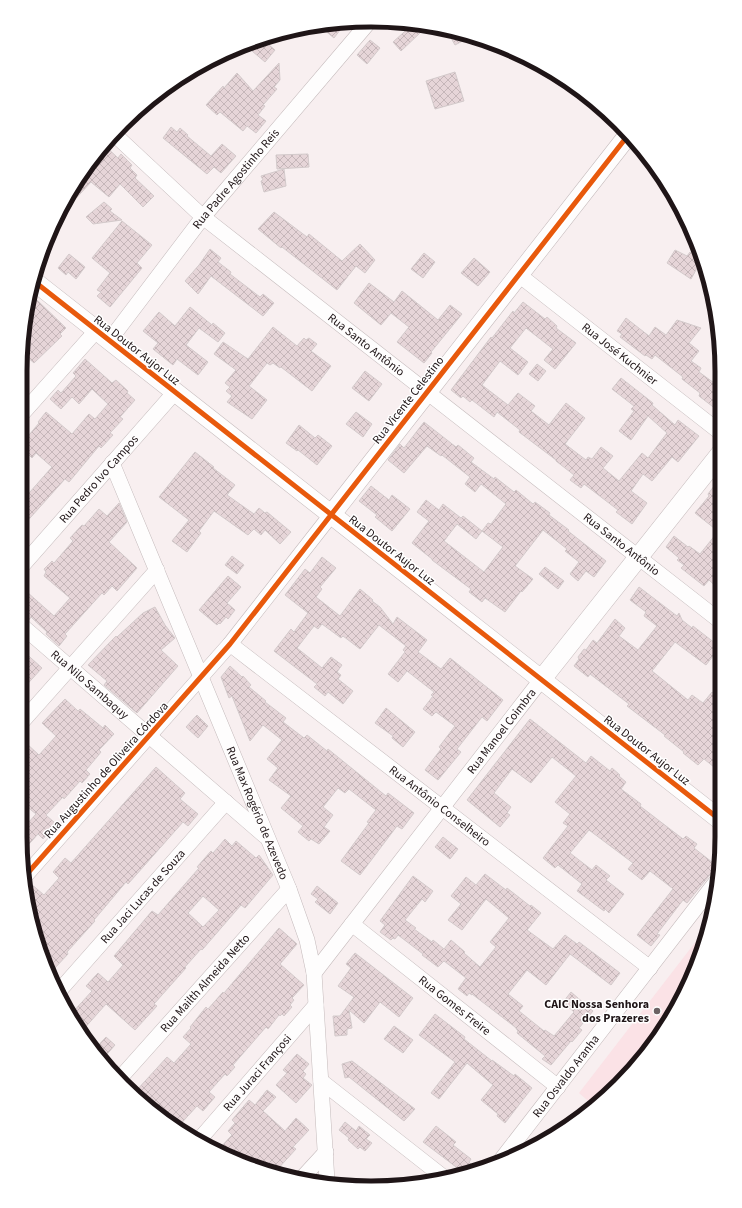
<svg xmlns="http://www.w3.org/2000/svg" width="742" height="1208" viewBox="0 0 742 1208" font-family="'Source Sans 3',sans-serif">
<defs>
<pattern id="building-cross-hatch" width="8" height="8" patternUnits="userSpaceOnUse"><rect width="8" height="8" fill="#e6d5d8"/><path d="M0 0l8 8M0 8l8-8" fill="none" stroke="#c5b6b9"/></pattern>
</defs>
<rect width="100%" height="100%" fill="#f8eff0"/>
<path fill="#fbe2e6" d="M707 927 695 971 650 1050 594 1106 579 1093Z"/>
<path fill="url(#building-cross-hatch)" stroke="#d3cacb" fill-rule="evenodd" d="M346 22 334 38 318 25 325 23Z
M413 24 421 32 401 51 393 42Z
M446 29 462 32 472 36 455 45Z
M261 38 275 50 265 62 252 51 253 49 247 44Z
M370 40 380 48 367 64 357 55Z
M279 63 280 80 274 87 277 89 263 105 265 106 258 115 266 121 256 133 247 126 243 131 220 112 217 115 206 105 223 86 224 88 237 73 253 91Z
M455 72 464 101 435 109 426 81Z
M171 127 177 132 180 128 188 135 187 136 211 156 222 144 236 156 221 173 214 167 207 174 163 138Z
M104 145 118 158 121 154 132 165 130 168 137 175 135 178 154 196 143 207 120 184 109 197 91 182 70 205 67 202 92 158Z
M308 154 309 167 277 169 276 155Z
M284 169 286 186 264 192 261 181 263 180 261 176Z
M104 202 112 209 110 211 122 220 93 224 86 217Z
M274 212 307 237 309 234 342 261 360 244 375 260 365 273 356 266 337 290 282 247 281 248 258 229Z
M122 221 152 245 137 263 142 268 110 307 97 296 101 292 97 290 110 273 92 258Z
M210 249 221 258 218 262 231 272 230 274 260 297 263 294 274 303 263 316 211 276 198 294 185 281 199 265Z
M675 250 687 256 690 252 702 259 691 279 667 263Z
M424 253 435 262 423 278 411 269Z
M69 254 85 267 76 279 68 272 66 275 58 268Z
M474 258 490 272 478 286 461 273Z
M369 283 394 302 402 291 438 320 450 305 462 314 431 352 432 353 424 363 397 342 409 327 391 313 381 325 354 303Z
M37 300 66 328 60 334 62 336 34 363 27 357 29 354 23 349V334L29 327 24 322 27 311Z
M523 302 545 319 547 317 557 326 556 328 576 343 555 369 544 360 553 349 526 328 510 348 528 362 518 375 500 361 482 385 508 405 518 393 535 406 531 411 549 425 566 403 585 418 565 444 586 460 588 457 592 459 601 447 613 456 603 468 619 481 642 453 648 458 667 433 648 416 631 440 619 431 634 411 631 409 634 406 612 389 621 378 653 403 652 405 675 425 678 420 699 436 678 462 672 457 652 481 643 474 631 491 647 503 632 524 616 512 618 510 584 484 581 488 570 480 574 475 556 461V460L519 432 520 430 497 412 494 417 472 400 470 402 463 396 461 398 451 390 491 337 492 338 513 311 514 313Z
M190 307 212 325 213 323 225 333 218 342 199 328 186 345 208 362 198 375 177 359 173 365 153 349 158 343 143 331 159 312 175 326Z
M626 318 649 336 655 327 666 335 677 320 701 328 689 343 699 351 691 361 701 368 699 372 721 388V413L699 396 700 393 682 379 683 377 655 355 652 359 646 355 645 356 620 337 622 334 617 331Z
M273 327 297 346 304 338 306 340 309 338 317 344 311 351 331 366 312 391 281 367 280 368 273 363 270 365 267 363 249 386 267 400 252 419 227 402 232 396 226 391 230 387 225 383 236 370 214 354 223 342 248 359Z
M85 359 112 383 116 380 128 391 127 393 135 400 120 417 123 419 110 433 113 435 101 448 99 446 69 482 65 479 22 527V501L52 467 36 453 32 458 29 455 22 464V440L29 435 39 423 38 422 46 412 72 434 89 414 95 419 108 404 92 389 79 404 72 397 61 409 50 399 58 390 61 393 76 376 73 373Z
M537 364 546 371 538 381 529 374Z
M365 371 382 384 369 401 352 388Z
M356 412 372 424 363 437 346 424Z
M424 422 456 447 458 445 474 458 471 462 494 479 495 477 514 492 516 490 533 504 535 502 550 513 549 515 569 530 568 531 606 561 594 577 586 571 578 581 570 574 579 562 565 551 567 549 543 530 515 566 533 579 522 592 521 591 505 612 485 598 482 602 469 592 471 589 432 560V559L412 543 429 521 417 512 426 500 439 510 443 504 461 518 463 516 482 531 488 523 491 524 506 504 481 484 475 492 465 484 470 477 442 455 441 456 427 446 404 473 388 460 400 444 404 448ZM457 524 476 539 482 531 503 547 484 572 444 541Z
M299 425 315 438 318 435 332 446 317 465 298 450 297 451 286 443Z
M195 452 214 467 213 468 235 485 227 495 254 514 259 508 265 513 267 512 291 532 280 544 265 530 261 535 254 529 248 535 214 511 199 531 201 533 187 552 172 541 189 520 159 497Z
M721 477V520L714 528 695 513 709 496 708 494Z
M371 486 389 500 392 495 410 509 392 531 375 517 377 515 359 501Z
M119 503 127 522 109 542 137 568 117 591 112 586 104 595 102 593 65 634 67 636 59 646 46 634 47 632 31 617 29 620 21 616V613L27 607 21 603V598L27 592 54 616 70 598 44 576 46 572 44 569 52 561 54 563 73 541 70 538 82 525 84 526 99 509 107 516Z
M720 529V590L709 580 704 586 681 568 684 565 677 560 679 558 666 547 674 536 688 547 689 546 700 554Z
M232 556 244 565 237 574 225 565Z
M322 557 336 568 320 587 322 589 316 597 340 616 360 589 373 600 372 601 380 607 393 624 397 617 427 640 418 652 441 669 450 658 503 700 487 721 482 717 457 749 461 752 438 780 425 770 441 749 439 747 455 726 436 712 432 716 423 709 433 696 431 695 434 692 407 671 398 682 388 674 405 652 403 650 406 646 379 625 360 649 343 636 341 638 322 624 318 629 314 626 297 648 322 668 331 657 342 665 337 672 341 675 338 679 353 691 343 704 328 692 325 696 314 687 317 684 274 651 291 629 294 632 308 613 285 595 305 569 310 573Z
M545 567 564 581 558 589 539 574Z
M228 576 241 587 227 603 235 610 228 619 226 617 220 624 219 623 217 625 199 610Z
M639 587 677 616 679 613 682 620 692 628 693 626 720 647 706 665 675 642 652 671 688 700 692 695 703 703 712 692 720 698V701L714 709 720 713 719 771 704 759 698 765 683 753 684 752 664 736 665 735 627 706 629 704 590 674 588 677 574 666 579 659 578 657 584 649 586 650 593 640 597 643 615 619 625 628 619 636 638 650 657 626 644 616 646 612 630 600Z
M155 607 165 625 175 638 161 650 178 666 137 713 104 685 107 681 88 665 116 636 117 637 143 613Z
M21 649 42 668 21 691Z
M230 666 242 677 243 676 251 685 249 687 266 701 265 702 286 718 283 722 304 738 307 735 327 751 328 749 386 796 388 793 414 813 402 829 397 826 360 875 341 861 369 823 367 822 376 810 349 789 345 793 338 788 323 807 333 815 324 827 330 831 319 844 311 839 309 841 298 832 303 826 281 808 291 796 269 780 278 768 267 759 282 740 263 725 250 741 232 696 229 698 221 677Z
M65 699 78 711 80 709 103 728 105 725 114 734 99 750 101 752 97 757 86 770 90 774 82 783 80 781 64 799 63 797 46 815 56 824 43 839 38 834 22 852 20 832 36 814 20 801 21 749 26 743 39 755 56 736 42 723Z
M386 708 415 732 403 747 392 738 393 736 375 723Z
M197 715 208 726 198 738 186 727Z
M530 719 586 763 591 756 610 771 612 768 620 775 619 776 626 782 621 789 641 804 640 806 683 839 686 836 697 844 694 848 717 866 687 903 683 900 657 934 660 935 651 946 637 935 673 889 672 888 650 871 642 880 628 869 633 863 589 830 570 853 592 870 596 865 610 876 606 880 624 894 609 913 605 909 604 911 577 891 582 884 558 865 555 868 543 858 568 826 563 823 570 814 555 802 576 776 552 757 531 783 512 769 494 793 511 807 507 813 510 815 500 827 467 800Z
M156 767 185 793 180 799 198 814 188 826 183 822 128 884 126 882 94 920 95 921 67 952 68 954 54 969 53 968 50 971 39 950 28 884 30 883 44 895 59 878 53 872 65 858 71 863Z
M443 837 458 849 450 859 435 847Z
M225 839 232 846 236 841 256 858 259 855 273 875 245 908 241 905 202 950 201 949 185 967 186 968 154 1004 157 1006 135 1030 106 1004 82 1031 72 1013 92 991 86 986 98 973 108 982 123 965 114 956 152 911 158 915 199 868 197 867 211 851 213 853ZM203 896 219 910 203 927 188 913Z
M485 874 506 890 507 888 530 906 531 905 541 913 527 930 553 949 565 935 577 944 579 942 620 973 611 985 570 954 546 985 527 970 508 994 523 1006 519 1011 544 1031 545 1030 554 1036 574 1012 563 1002 571 992 593 1011 579 1028 582 1030 572 1042 571 1041 551 1065 542 1059 545 1056 517 1033 518 1031 515 1027 472 994V995L469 993 467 996 458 989 466 978 444 961 438 967 422 955 423 954 398 935 395 939 393 938 391 940 380 932 385 925 380 921 413 876 433 891 425 902 422 899 405 920 416 928 414 929 432 942 433 940 444 949 451 940 465 952 464 953 480 967 496 947 490 942 509 918 486 899 462 930 448 920 461 904 451 896 466 877 476 885Z
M317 886 338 903 330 914 315 902 318 899 311 894Z
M279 928 297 944 280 964 304 985 292 998 294 1000 290 1005 292 1007 284 1016 282 1014 280 1016 279 1015 268 1029 266 1027 233 1065 235 1067 227 1076 225 1074 209 1092 215 1097 203 1111 197 1106 176 1129 136 1091 167 1057 174 1063 191 1044 183 1037 191 1028 190 1027 206 1007 208 1009 223 992 224 993Z
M355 953 413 998 399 1017 380 1002 364 1023 349 1010 352 1028 347 1029V1035L335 1036 333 1016H340L354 997 338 986 351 968 346 964Z
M435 1014 465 1037 464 1039 492 1061V1060L514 1076 515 1074 532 1088 505 1123 497 1116 498 1114 481 1100 493 1085 467 1063 439 1099 431 1093 455 1062 419 1035Z
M394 1026 413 1040 403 1053 384 1039Z
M106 1037 115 1045 102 1060 93 1051Z
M297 1054 309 1064 303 1071 306 1074 303 1078 312 1085 296 1103 276 1085 287 1073 283 1070Z
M352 1061 415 1109 404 1121 349 1077 345 1078 342 1064Z
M267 1090 276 1097 263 1111 285 1131 296 1118 309 1130 293 1147 296 1149 275 1172 258 1169 218 1150 232 1135 228 1131 235 1123 232 1120 249 1100 255 1105Z
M345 1122 356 1131 359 1126 370 1135 366 1139 372 1143 365 1151 360 1147 358 1149 348 1140 349 1138 339 1130Z
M436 1126 456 1142 453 1145 471 1159 469 1162 471 1164 464 1173 423 1142Z"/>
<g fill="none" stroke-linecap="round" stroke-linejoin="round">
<g stroke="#c4babb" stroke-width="16">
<g id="minor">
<path id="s1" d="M114 134 203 217 720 621"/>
<path id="s2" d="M519 275 721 433"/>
<path id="s3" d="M109 341 203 217 369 22"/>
<path d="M22 414 96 331"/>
<path id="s4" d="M112 463 289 889 307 940 314 973 327 1181"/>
<path id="s5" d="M22 566 175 392"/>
<path id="s6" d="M21 625 265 836"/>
<path id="s7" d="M230 644 650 968"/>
<path d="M21 723 157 570"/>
<path d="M26 875 230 644 331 515"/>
<path id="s8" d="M352 924 558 1087"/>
<path id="s9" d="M314 973 541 680"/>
<path id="s10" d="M60 990 226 802"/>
<path id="s11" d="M121 1077 289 889"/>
<path d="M321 1081 442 1176"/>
<path id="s12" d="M199 1140 316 1005"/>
<path id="s13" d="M501 1160 719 878"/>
<path d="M303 1177 326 1152"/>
</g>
</g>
<g stroke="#c4babb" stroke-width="20">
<path id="tertiary" d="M35 282 719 819
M331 515 629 134
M541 680 721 453"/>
</g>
<use href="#minor" stroke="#fefdfd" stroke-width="15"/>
<use href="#tertiary" stroke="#fefdfd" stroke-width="19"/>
<g stroke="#fff" stroke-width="8">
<path id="cycleway" d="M35 282 719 819
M26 875 230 644 629 134"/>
</g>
<use href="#cycleway" stroke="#e8590c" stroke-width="5"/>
</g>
<circle fill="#6b6163" stroke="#fff" stroke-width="1.5" cx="657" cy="1011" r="4"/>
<g text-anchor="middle" stroke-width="3" stroke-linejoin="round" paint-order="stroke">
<g font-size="12" fill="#1f1517" stroke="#fff">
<text dy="4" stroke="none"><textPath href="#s3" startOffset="206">Rua Padre Agostinho Reis</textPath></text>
<text dy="4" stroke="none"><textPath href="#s1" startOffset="329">Rua Santo Antônio</textPath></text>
<text transform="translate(137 350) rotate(38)" y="4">Rua Doutor Aujor Luz</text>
<text dy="4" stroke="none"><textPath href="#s2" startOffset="128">Rua José Kuchnier</textPath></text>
<text transform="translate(408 400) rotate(-52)" y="4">Rua Vicente Celestino</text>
<text dy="4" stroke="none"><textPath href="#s5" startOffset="116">Rua Pedro Ivo Campos</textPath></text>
<text dy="4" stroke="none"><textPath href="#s1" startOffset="653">Rua Santo Antônio</textPath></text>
<text transform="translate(392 550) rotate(38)" y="4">Rua Doutor Aujor Luz</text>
<text dy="4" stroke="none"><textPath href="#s6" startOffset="91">Rua Nilo Sambaquy</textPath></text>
<text dy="4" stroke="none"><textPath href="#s9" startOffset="306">Rua Manoel Coimbra</textPath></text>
<text transform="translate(647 750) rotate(38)" y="4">Rua Doutor Aujor Luz</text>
<text transform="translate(106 770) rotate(-48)" y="4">Rua Augustinho de Oliveira Córdova</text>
<text dy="4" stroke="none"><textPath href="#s7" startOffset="265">Rua Antônio Conselheiro</textPath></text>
<text dy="4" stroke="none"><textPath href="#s4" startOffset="379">Rua Max Rogério de Azevedo</textPath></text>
<text dy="4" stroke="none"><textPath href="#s10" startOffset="125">Rua Jaci Lucas de Souza</textPath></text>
<text dy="4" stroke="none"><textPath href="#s11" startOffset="126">Rua Mailth Almeida Netto</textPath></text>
<text dy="4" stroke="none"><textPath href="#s8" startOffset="131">Rua Gomes Freire</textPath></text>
<text dy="4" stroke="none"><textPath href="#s12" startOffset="89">Rua Juraci Françosi</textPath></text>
<text dy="4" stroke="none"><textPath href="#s13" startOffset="106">Rua Osvaldo Aranha</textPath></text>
</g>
<g font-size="12" font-weight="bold" fill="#1f1517" stroke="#fff" text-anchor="end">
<text x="649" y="1008">CAIC Nossa Senhora<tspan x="649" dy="14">dos Prazeres</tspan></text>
</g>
</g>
<path d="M0 0H742V1208H0ZM371 27H371A344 344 0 0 1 715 371V837A344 344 0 0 1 371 1181H371A344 344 0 0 1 27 837V371A344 344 0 0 1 371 27Z" fill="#fff" fill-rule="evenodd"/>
<path fill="none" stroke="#1f1517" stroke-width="5" d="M371 27H371A344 344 0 0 1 715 371V837A344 344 0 0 1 371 1181H371A344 344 0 0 1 27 837V371A344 344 0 0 1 371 27Z"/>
</svg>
